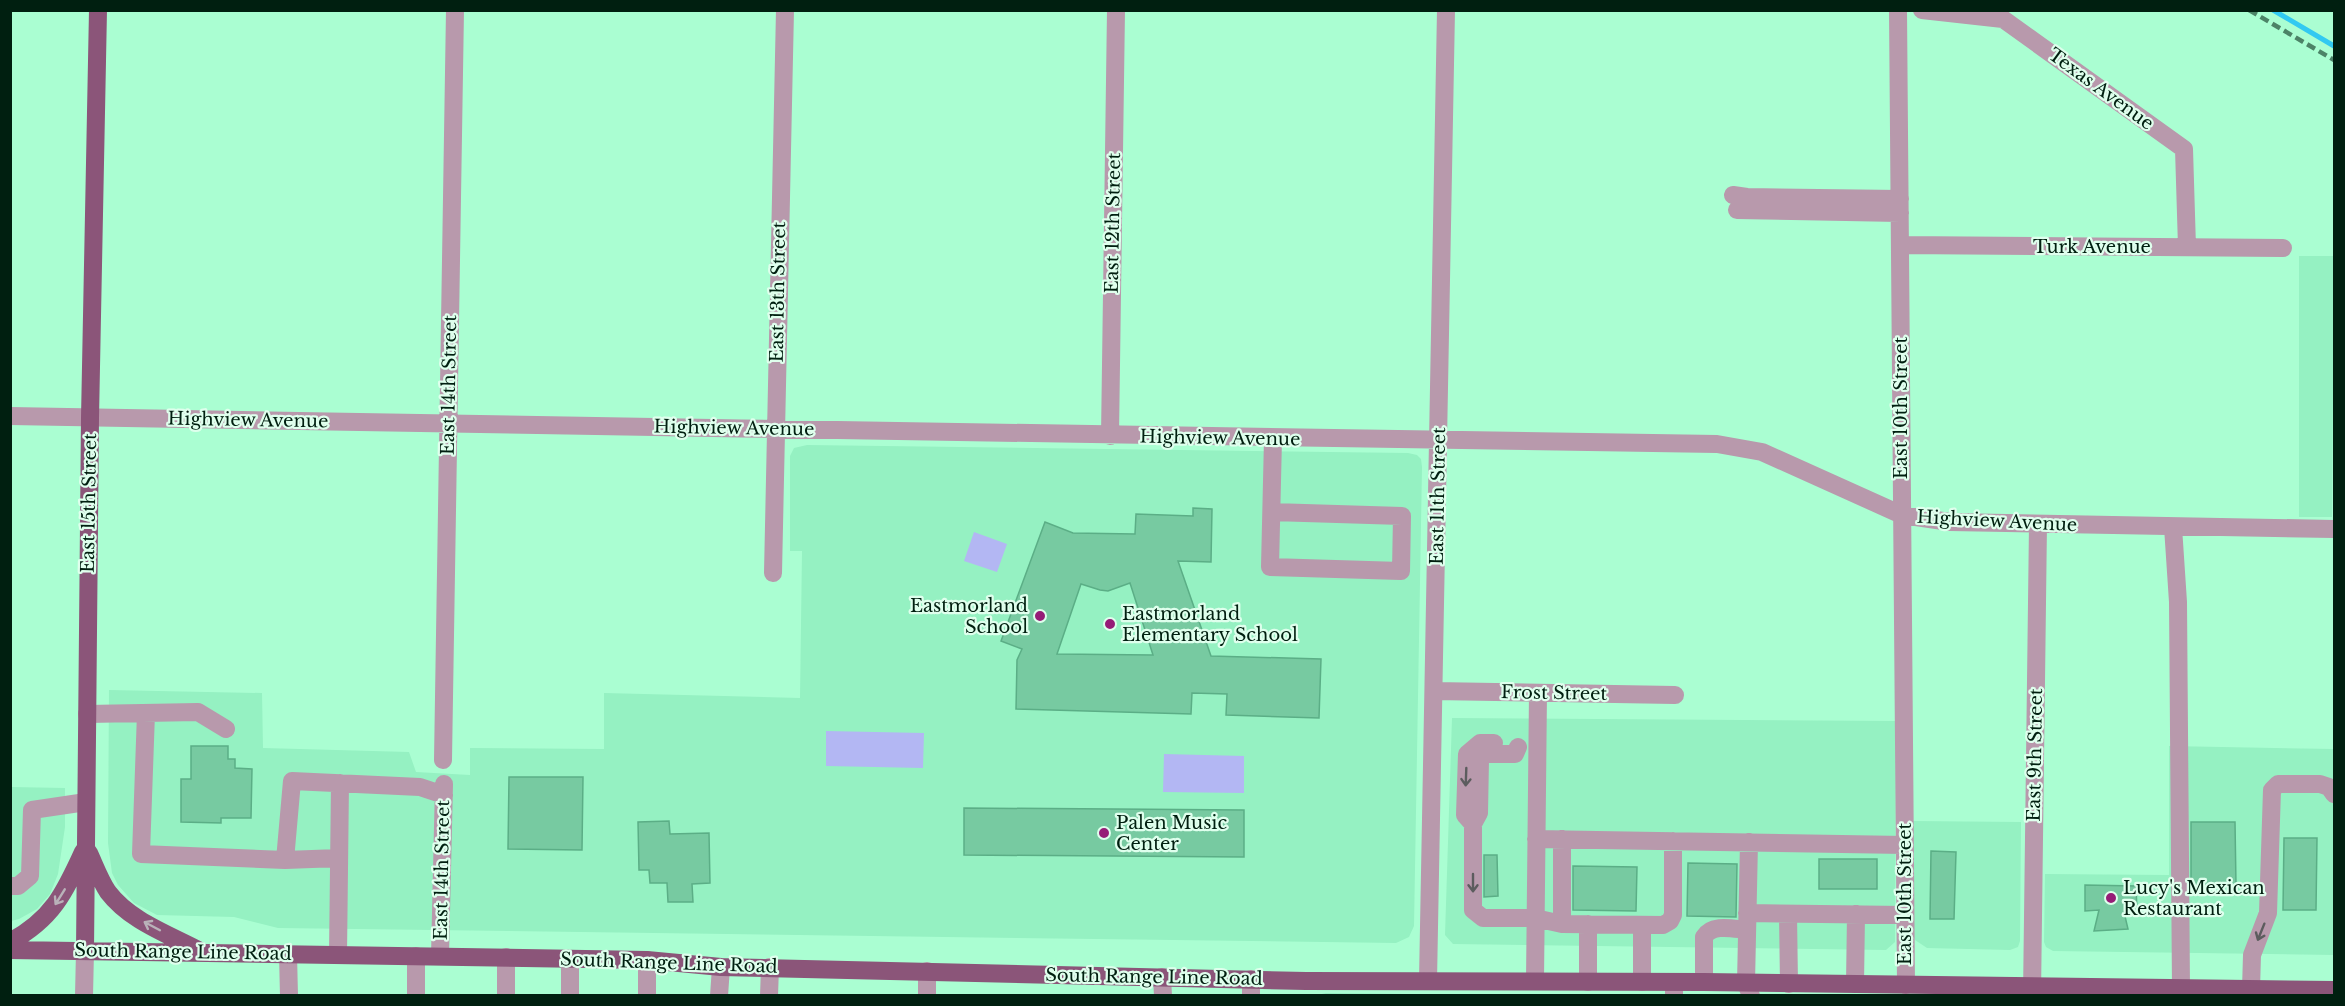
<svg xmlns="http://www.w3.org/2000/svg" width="2345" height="1006" viewBox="0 0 2345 1006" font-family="'Libre Baskerville',serif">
<rect width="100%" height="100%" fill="#aafed2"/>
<path fill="#95f1c2" d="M2299 256H2334L2332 517H2299Z
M807 445 1408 453 1417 455 1421 459 1422 467 1414 926 1409 937 1396 943 278 928 234 917 157 915 134 903 118 885 112 873 108 843 109 690 262 693 263 748 409 752 416 772 470 775V748L604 749V693L800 698 802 551H790V456L794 448Z
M1452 718 1896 721 1895 942 1886 950 1453 944 1445 935Z
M2169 746 2334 749V955L2053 951 2046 947 2044 942 2045 874 2169 875Z
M11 787 65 788V827L58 874 50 894 37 909 19 919 11 921Z
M1912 821 2021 822 2020 941 2018 947 2010 950 1927 948 1915 940 1913 935Z
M1326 993 1489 995H1317Z"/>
<path fill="#b3b7f3" d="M974 532 1007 544 997 572 964 561Z
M826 731 924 733 923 768 826 766Z
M1164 754 1244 756V793L1163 792Z"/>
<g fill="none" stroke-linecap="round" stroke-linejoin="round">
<path stroke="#32c9f1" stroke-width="5" d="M2273 10 2334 46"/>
</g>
<path fill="#77caa1" stroke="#5bae86" stroke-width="1.5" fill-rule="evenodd" d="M1193 508 1212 509 1211 562 1178 561 1211 656 1321 659 1319 718 1226 715 1227 694 1192 693 1191 714 1016 709 1017 660 1022 649 1001 641 1045 522 1073 533 1135 534 1136 514 1193 516ZM1130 583 1153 655 1057 654 1081 584 1100 590 1108 591Z
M191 746H228V759H235V768L252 769 251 818H221V823L181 822V779H191Z
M509 777H583L582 850 508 849Z
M964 808 1244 810V857L964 855Z
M669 821 670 834 709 833 710 883 692 884 693 902H668L667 883H650L649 870H639L638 822Z
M2191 822H2235L2236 885H2191Z
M2284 838H2317L2316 910H2283Z
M1931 851 1956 852 1954 919H1930Z
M1484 855H1497L1498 896 1484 897Z
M1819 859H1877V889H1819Z
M1688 863 1737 864 1736 917 1687 916Z
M1573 866 1637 867 1636 911 1573 910Z
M2085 885 2136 886 2137 911 2124 912 2128 929 2094 931 2099 910 2085 911Z"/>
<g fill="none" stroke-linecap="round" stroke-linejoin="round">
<path stroke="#b899ac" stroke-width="18" d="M1898 10 1906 985
M1922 10 2003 19 2184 149 2187 247
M1733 195 1747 197 1900 199
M1737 210 1900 213
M1900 245 2283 248
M10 416C579 424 1148 438 1717 444L1762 452 1902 515 1950 522 2334 529
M1110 436 1116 10
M1272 512 1402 516 1401 571 1270 567 1273 439
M2173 527 2178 602 2181 988
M773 573 785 10
M1434 691 1675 695
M146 713 141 854 285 860 339 858
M87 714 198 712 226 729
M1518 747 1515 754H1484L1480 760 1479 813 1473 824V910L1483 918H1535L1562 924 1663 925 1670 921 1673 915V841
M443 760 455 10
M1473 824 1465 815 1467 754 1480 743H1494
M1536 839 1905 845
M1749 842 1746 983 1751 996
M285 860 292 781 420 787 444 795
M10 886H18L30 876 32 810 86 802
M1747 913 1905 915
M1788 914 1789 984
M1562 924V839
M288 954 289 996
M338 955 340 783
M440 956 444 784
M506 957V996
M647 960V996
M927 971V996
M1162 977 1163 996
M1428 981 1446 10
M1535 981 1538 693
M1588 982V924
M1642 982V925
M1704 982V937C1712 923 1734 929 1747 930
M1855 984 1856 914
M2251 989 2252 955 2268 913 2272 790 2278 784H2320L2329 787 2334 794
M84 996 85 951
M416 996V956
M570 996V959
M719 996 721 967
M769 996 770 967
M1251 996V979
M1674 996V982
M2032 996 2038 524"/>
<path stroke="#8b5579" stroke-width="18" d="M89 853C95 866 100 880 108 892 130 921 168 934 200 951
M10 942C52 919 64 894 83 852
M10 950 647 960 721 967 1306 981 1704 982 2334 990
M85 951 90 418 98 10"/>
<path stroke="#4c8367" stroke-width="4.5" stroke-dasharray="9 4.5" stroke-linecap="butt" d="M2249 10 2334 60"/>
</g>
<defs><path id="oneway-shaft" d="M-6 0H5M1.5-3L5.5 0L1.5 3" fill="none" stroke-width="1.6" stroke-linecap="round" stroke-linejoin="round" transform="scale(1.5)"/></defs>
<g stroke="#5c5c5e">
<use href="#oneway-shaft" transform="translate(1466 777) rotate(92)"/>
<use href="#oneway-shaft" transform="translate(1473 883) rotate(90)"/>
<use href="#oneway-shaft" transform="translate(2261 932) rotate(112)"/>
</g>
<g stroke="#b9b2b9">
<use href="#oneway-shaft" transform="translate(60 897) rotate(122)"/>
<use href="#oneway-shaft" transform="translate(152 926) rotate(-152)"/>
</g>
<g fill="#961c77" stroke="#dfffed" stroke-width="2">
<circle cx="1040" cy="616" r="6"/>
<circle cx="1110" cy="624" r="6"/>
<circle cx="1104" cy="833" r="6"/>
<circle cx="2111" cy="898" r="6"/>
</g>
<g text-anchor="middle" stroke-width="4.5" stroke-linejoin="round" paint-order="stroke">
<g font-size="18" fill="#001f10" stroke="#dfffed">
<text transform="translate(2101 89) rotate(36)" y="6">Texas Avenue</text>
<text transform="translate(1113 223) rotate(-89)" y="6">East 12th Street</text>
<text x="2092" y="253">Turk Avenue</text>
<text transform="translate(778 292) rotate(-89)" y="6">East 13th Street</text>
<text transform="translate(449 385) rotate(-89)" y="6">East 14th Street</text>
<text transform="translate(1901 408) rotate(-90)" y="6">East 10th Street</text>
<text transform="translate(248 420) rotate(1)" y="6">Highview Avenue</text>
<text transform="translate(734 428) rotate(1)" y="6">Highview Avenue</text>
<text transform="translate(1220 438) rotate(1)" y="6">Highview Avenue</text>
<text transform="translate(1438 496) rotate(-89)" y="6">East 11th Street</text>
<text transform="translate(89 503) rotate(-89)" y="6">East 15th Street</text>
<text transform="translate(1997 521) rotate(3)" y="6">Highview Avenue</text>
<text transform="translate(1554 693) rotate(1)" y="6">Frost Street</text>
<text transform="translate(2035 755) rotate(-89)" y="6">East 9th Street</text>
<text transform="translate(442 870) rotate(-89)" y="6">East 14th Street</text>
<text transform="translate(1905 894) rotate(-90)" y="6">East 10th Street</text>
<text transform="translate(183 952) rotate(1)" y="6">South Range Line Road</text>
<text transform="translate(669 963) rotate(2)" y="6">South Range Line Road</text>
<text transform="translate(1154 977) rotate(1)" y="6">South Range Line Road</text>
</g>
<g font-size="18" fill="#001f10" stroke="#dfffed" text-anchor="start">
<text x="1028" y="612" text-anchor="end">Eastmorland<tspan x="1028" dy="21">School</tspan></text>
<text x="1122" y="620">Eastmorland<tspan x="1122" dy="21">Elementary School</tspan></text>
<text x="1116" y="829">Palen Music<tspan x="1116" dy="21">Center</tspan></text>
<text x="2123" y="894">Lucy's Mexican<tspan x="2123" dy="21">Restaurant</tspan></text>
</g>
</g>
<rect width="2345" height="1006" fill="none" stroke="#001f10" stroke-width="24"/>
</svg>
